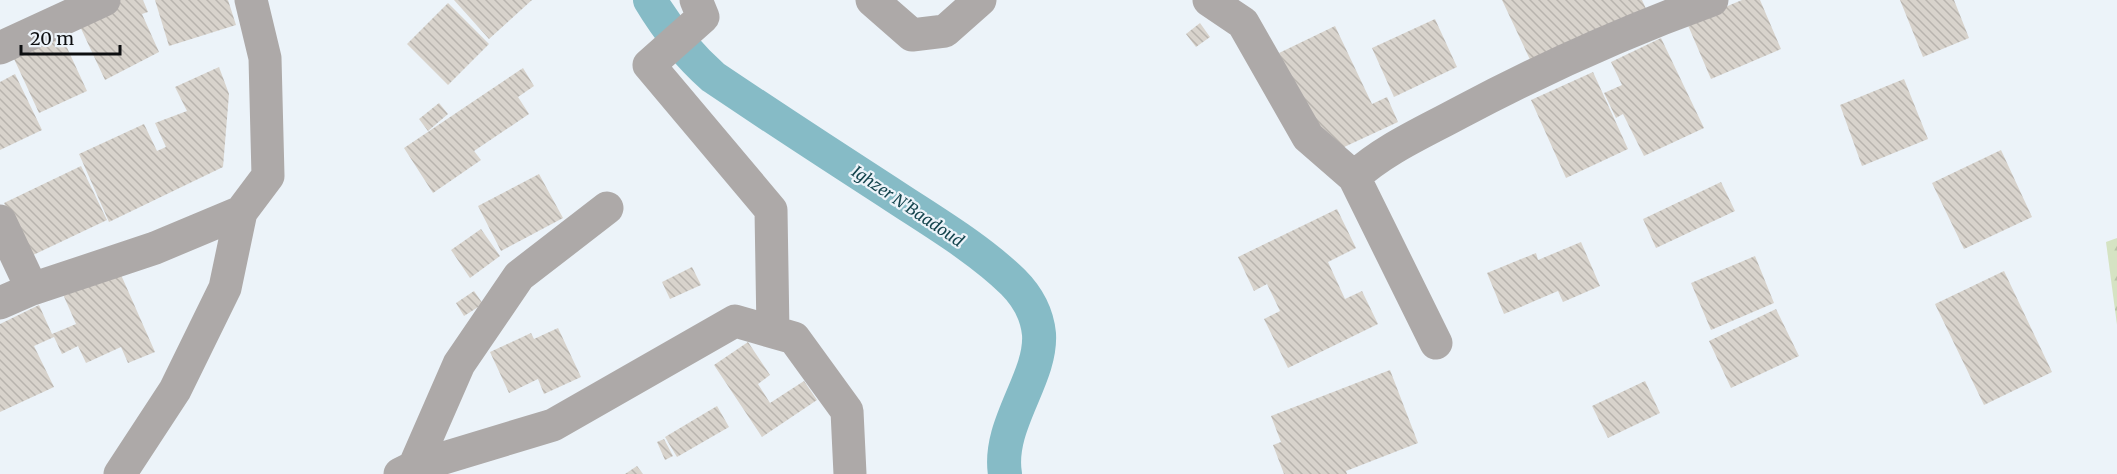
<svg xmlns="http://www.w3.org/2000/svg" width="2117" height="474" viewBox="0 0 2117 474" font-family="Merriweather,serif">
<defs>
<pattern id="forest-firs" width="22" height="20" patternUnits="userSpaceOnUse" patternTransform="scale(1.5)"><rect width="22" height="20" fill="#d5e3c3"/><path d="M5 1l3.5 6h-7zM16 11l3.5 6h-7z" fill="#b6c2a6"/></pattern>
<pattern id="building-back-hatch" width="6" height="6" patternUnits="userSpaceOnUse" patternTransform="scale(1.5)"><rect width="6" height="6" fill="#d8d3cc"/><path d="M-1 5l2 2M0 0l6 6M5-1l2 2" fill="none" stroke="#b8b4ae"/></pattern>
</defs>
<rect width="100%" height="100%" fill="#ecf3f9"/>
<path fill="url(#forest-firs)" d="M2117 238V325L2106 242Z"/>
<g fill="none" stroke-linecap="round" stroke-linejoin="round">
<path stroke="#86bbc6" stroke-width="34" d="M650 0C668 30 687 54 713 77 771 116 829 154 888 192 930 220 977 247 1013 282 1027 296 1037 314 1039 334 1042 378 997 425 1005 474"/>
</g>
<path fill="url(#building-back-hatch)" d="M120 0H143L148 12 142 14 159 52 105 80 77 20Z
M155 0H228L236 25 169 46Z
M454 0H532L489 39Z
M1502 0H1642L1648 13 1533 66Z
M1742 0H1760L1781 49 1711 79 1687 23Z
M1900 0H1954L1969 38 1923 57Z
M448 3 489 44 448 85 407 44Z
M1435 19 1457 67 1394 97 1372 48Z
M1200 23 1210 37 1196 47 1186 34Z
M57 26 87 91 39 113 9 48Z
M1335 26 1372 104 1387 97 1398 122 1327 155 1279 53Z
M1661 38 1704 128 1644 156 1623 114 1616 118 1604 93 1622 85 1611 62Z
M219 67 229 94 223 167 109 222 79 154 144 124 157 151 166 147 155 123 187 111 175 87Z
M523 68 534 86 518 97 529 114 474 151 481 160 433 193 404 148Z
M1593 72 1628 149 1566 178 1531 100Z
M15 74 42 130 0 150V82Z
M1904 79 1928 139 1862 166 1840 105Z
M439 103 448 114 428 131 419 119Z
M2001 150 2032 217 1964 249 1932 183Z
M81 166 107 220 29 257 4 203Z
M539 174 563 218 501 251 478 206Z
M1721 182 1735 211 1656 248 1643 219Z
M1337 209 1356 248 1328 262 1345 299 1362 291 1378 324 1288 368 1264 319 1280 311 1267 284 1254 291 1238 257Z
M481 229 500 256 470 278 451 250Z
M1581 242 1600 286 1563 302 1558 291 1504 314 1487 273 1536 253 1538 260Z
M1755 256 1774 303 1711 330 1691 283Z
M692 267 701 285 670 299 662 282Z
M118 268 155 352 128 363 121 347 86 363 78 346 62 354 54 337 34 346 54 387 0 412V324L39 305 52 334 76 324 62 292Z
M2004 271 2052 372 1984 405 1935 304Z
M474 291 483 304 464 316 456 303Z
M1776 309 1799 356 1731 388 1709 341Z
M558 328 581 377 544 394 538 379 509 393 490 352 531 333 534 339Z
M748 342 770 375 758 384 770 403 804 381 817 400 762 437 714 365Z
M1390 370 1418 443 1346 471 1347 474H1284L1273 445 1281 442 1271 416Z
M1645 381 1660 413 1608 438 1592 406Z
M717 406 729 427 677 457 665 437Z
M664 439 673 456 665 460 657 442Z
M637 466 643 474H625Z"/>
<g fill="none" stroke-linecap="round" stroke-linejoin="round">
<path stroke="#ada9a8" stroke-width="33" d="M696 0 703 17 649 65 771 210 773 332
M872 0 912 35 945 31 980 0
M1209 0 1243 23 1308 137 1354 177 1436 343
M0 48 104 0
M1354 177C1385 149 1422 133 1459 113 1540 70 1626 31 1712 0
M241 212 268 176 265 58 251 0
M0 221 32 289
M0 303 32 289 155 248 241 212 225 288 175 390 120 474
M414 467 459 364 519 276 607 208
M400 474 414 467 553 425 735 321 794 338 847 411 850 474"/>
</g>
<g text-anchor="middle" stroke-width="4.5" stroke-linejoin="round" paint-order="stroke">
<g font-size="16" font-style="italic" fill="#14444d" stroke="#ecf3f9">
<text transform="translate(908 206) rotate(34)" y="6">Ighzer N'Baadoud</text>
</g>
</g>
<path d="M21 45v9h99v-9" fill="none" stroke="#0c0e10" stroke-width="3"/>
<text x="30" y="45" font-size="18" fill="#0c0e10" stroke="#ecf3f9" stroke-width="4.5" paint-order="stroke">20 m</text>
</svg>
